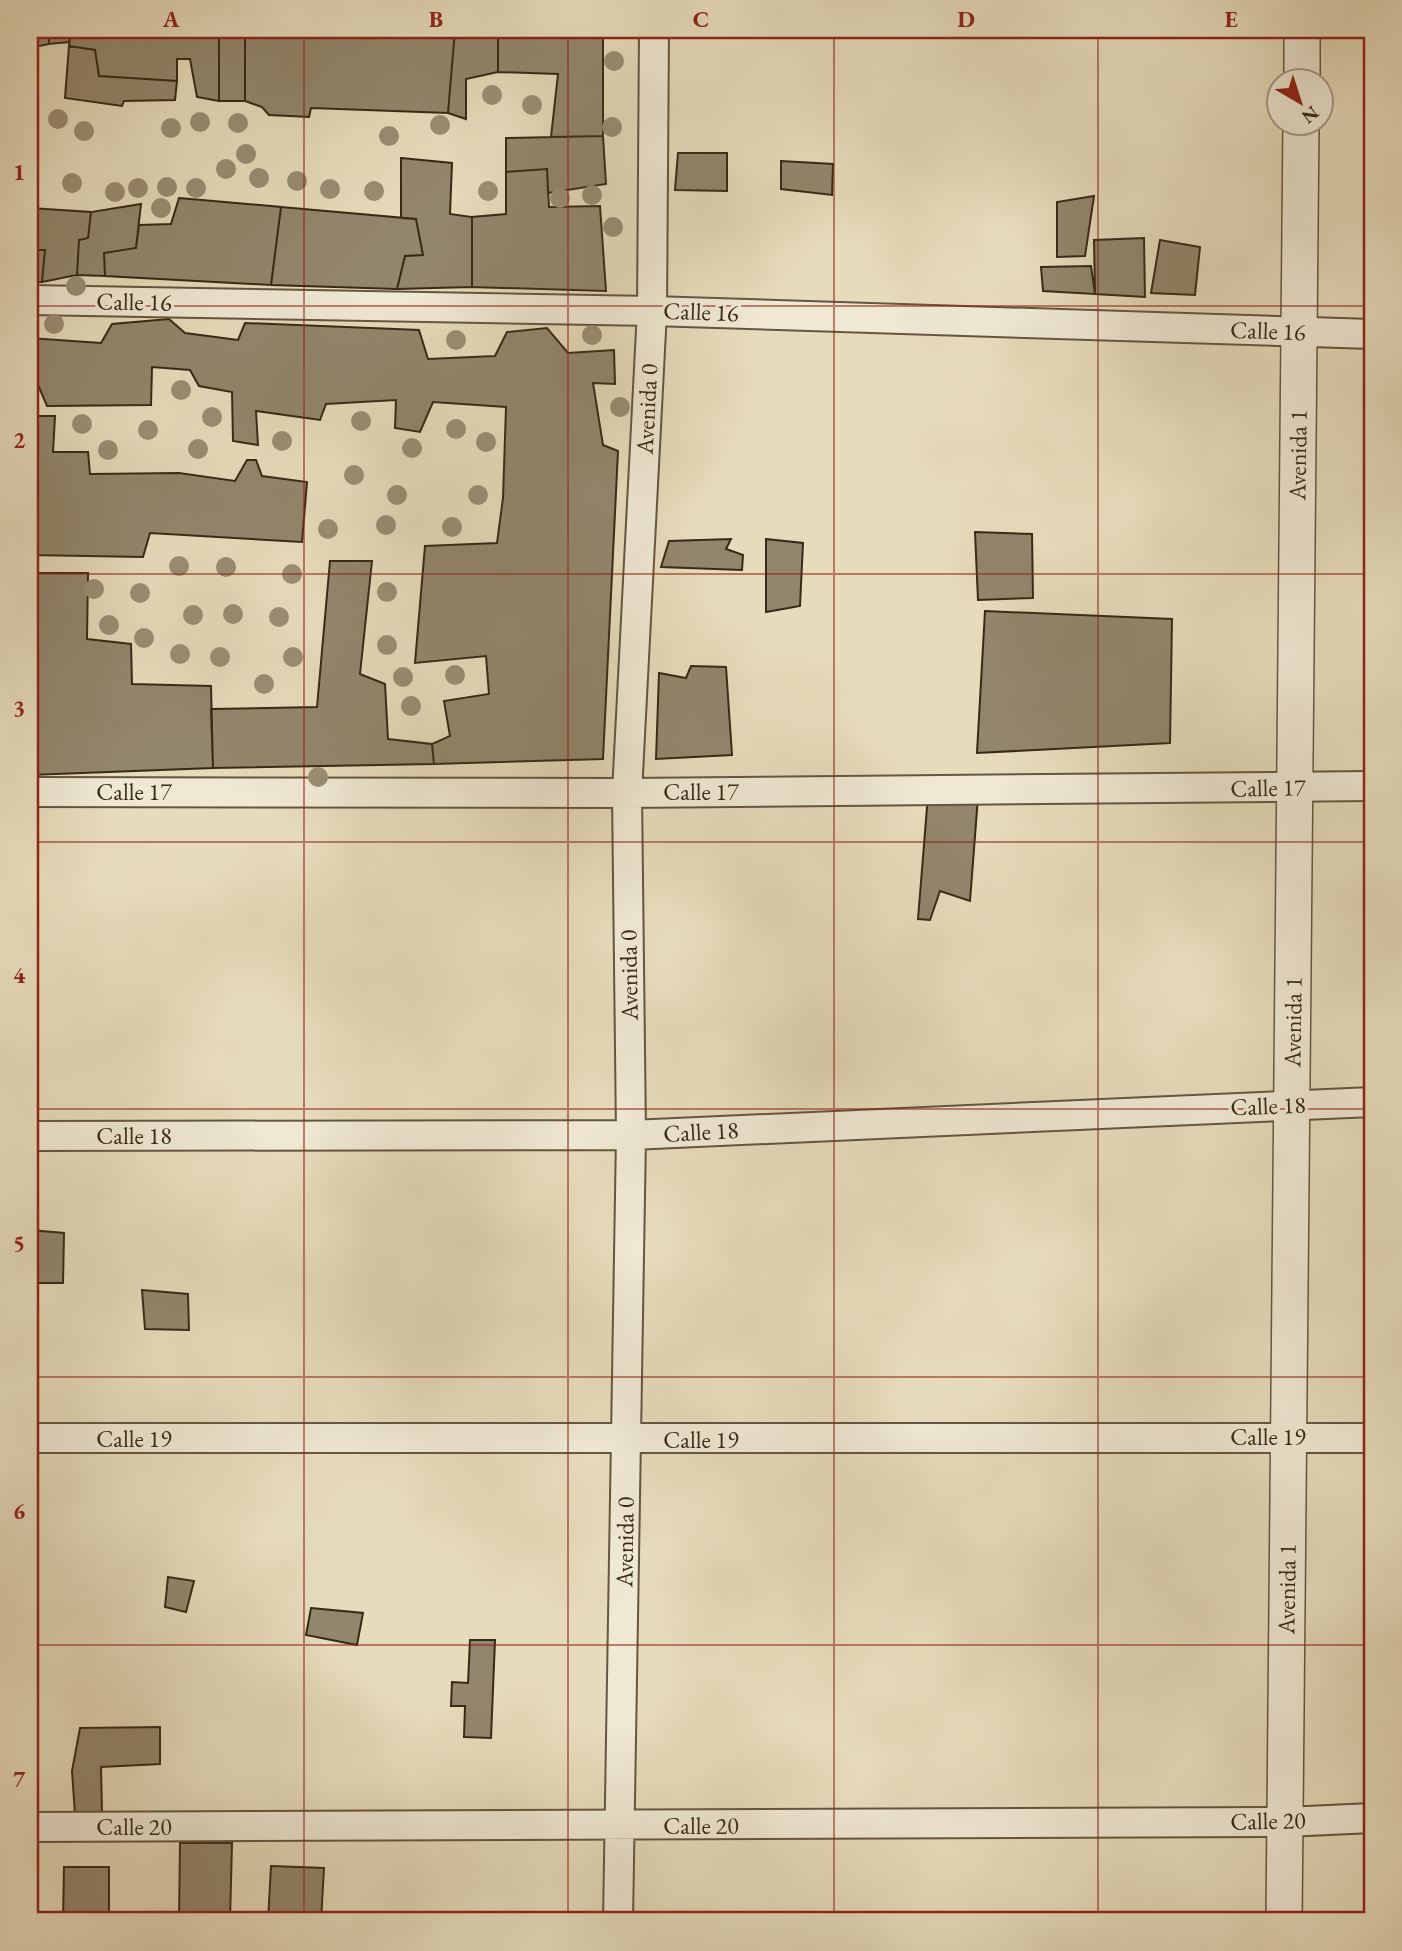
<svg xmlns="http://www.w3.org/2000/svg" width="1402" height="1951" viewBox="0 0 1402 1951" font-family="'EB Garamond',serif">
<rect width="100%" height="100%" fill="#e6dbbb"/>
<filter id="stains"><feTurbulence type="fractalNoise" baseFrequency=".00286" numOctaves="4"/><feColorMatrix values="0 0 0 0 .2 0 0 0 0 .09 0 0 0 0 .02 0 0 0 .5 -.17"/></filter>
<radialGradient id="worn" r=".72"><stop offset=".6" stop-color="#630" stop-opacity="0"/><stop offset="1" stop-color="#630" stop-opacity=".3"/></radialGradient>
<path fill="#92866c" stroke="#382916" stroke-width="2" d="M30 30H49V44L30 48Z
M49 30H71L69 42 49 44Z
M71 30H219V101L197 97 190 59H177V81L99 76 95 50 69 46Z
M219 30H245V101H219Z
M245 30H455L448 113 311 108 309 117 269 115 262 107 245 101Z
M455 30H498V72L466 79V119L448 113Z
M498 30H603V136L551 137 558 74 498 72Z
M69 46 95 50 99 76 177 81 175 100 124 101 122 106 65 98Z
M603 136 606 184 548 193 547 169 506 172V138Z
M678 153H727V191L675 190Z
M401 158 452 163 450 214 472 217V287L397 289 405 256 423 255 416 219 401 218Z
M781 161 833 164 832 195 781 189Z
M547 169 549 207 600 206 606 291 472 287V217L506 214V172Z
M1094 196 1085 256 1057 257V202Z
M179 198 281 207 271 285 105 276 104 253 136 248 139 225 171 224Z
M141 204 136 248 104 253 105 276 77 275 79 240 88 238 91 212Z
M281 207 416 219 423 255 405 256 397 289 271 285Z
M30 208 91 212 88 238 79 240 77 275 42 282 45 250H30Z
M1144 238 1145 297 1095 294 1094 240Z
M1160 240 1200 247 1195 295 1151 293Z
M30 250H45L42 282H30Z
M1091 266 1095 294 1043 291 1041 267Z
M169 319 185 333 238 340 245 323 419 330 428 359 495 356 507 332 547 328 568 353 614 350 615 384 593 383 603 445 618 451 603 759 434 764 432 744 450 736 444 701 489 694 486 656 415 663 425 546 497 543 503 498 506 407 433 402 420 432 395 428 396 400 326 404 320 420 256 411 258 445 233 441 232 392 199 386 190 370 152 367 151 405 47 406 33 373 30 372V338L101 343 112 324Z
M30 416H55L53 452H88L90 474 179 473 235 481 247 460H256L262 476 307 482 302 542 150 533 143 557 30 555Z
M975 532 1032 534 1033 598 978 600Z
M731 539 726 549 743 555 742 570 661 567 669 541Z
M766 539 803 543 800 606 766 612Z
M330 561H372L360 674 385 684 388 739 432 744 434 764 213 768 211 709 317 707Z
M30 573H88L87 639 131 644 132 684 211 686 213 768 30 775Z
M985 611 1172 619 1170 743 977 753Z
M691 666 726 667 732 755 656 759 659 673 686 678Z
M928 795 978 797 970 901 940 891 930 920 918 919Z
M30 1230 64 1233 63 1283H30Z
M142 1290 188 1294 189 1330 145 1329Z
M168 1577 194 1581 186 1612 165 1607Z
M311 1608 363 1613 357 1645 306 1635Z
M470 1640H495L491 1738 464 1737 465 1706H451L452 1682 468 1683Z
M160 1727V1764L101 1767 102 1813 75 1814 72 1771 80 1728Z
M180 1843H232L230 1921H179Z
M271 1866 324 1868 321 1921H268Z
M64 1867H109V1921H63Z"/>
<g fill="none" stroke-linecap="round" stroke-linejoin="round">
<g stroke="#64563f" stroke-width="32">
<path id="minor" d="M30 300 652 311 1372 334
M30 792 627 793 1372 786
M30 1136 631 1135 1372 1102
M30 1438H1372
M30 1827 1285 1822 1372 1818
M618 1921 631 1135 627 793 652 311 654 30"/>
</g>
<g stroke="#64563f" stroke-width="38">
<path id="tertiary" d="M1302 80V30
M1284 1921 1301 122"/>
</g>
<use href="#minor" stroke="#efe8d3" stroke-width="28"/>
<use href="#tertiary" stroke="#efe8d3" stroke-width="35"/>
</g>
<g fill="#9a8d73">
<circle cx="614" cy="61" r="10"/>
<circle cx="492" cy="95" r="10"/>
<circle cx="532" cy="105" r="10"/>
<circle cx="58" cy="119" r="10"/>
<circle cx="200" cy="122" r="10"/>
<circle cx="238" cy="123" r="10"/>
<circle cx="440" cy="125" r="10"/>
<circle cx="612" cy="127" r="10"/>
<circle cx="171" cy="128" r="10"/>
<circle cx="84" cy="131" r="10"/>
<circle cx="389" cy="136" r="10"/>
<circle cx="246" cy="154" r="10"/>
<circle cx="226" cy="169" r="10"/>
<circle cx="259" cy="178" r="10"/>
<circle cx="297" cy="181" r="10"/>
<circle cx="72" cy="183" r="10"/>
<circle cx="167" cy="187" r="10"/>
<circle cx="138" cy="188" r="10"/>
<circle cx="196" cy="188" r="10"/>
<circle cx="330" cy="189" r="10"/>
<circle cx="374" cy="191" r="10"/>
<circle cx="488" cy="191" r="10"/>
<circle cx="115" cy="192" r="10"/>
<circle cx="592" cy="195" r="10"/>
<circle cx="560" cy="198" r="10"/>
<circle cx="161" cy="208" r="10"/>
<circle cx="613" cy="227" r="10"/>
<circle cx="76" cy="286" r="10"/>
<circle cx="54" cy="324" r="10"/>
<circle cx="592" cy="335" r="10"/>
<circle cx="456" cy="340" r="10"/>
<circle cx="181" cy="390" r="10"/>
<circle cx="620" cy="407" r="10"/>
<circle cx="212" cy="417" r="10"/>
<circle cx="361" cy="421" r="10"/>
<circle cx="82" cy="424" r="10"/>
<circle cx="456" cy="429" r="10"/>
<circle cx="148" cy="430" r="10"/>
<circle cx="282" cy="441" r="10"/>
<circle cx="486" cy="442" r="10"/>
<circle cx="412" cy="448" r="10"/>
<circle cx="198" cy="449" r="10"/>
<circle cx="108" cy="450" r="10"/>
<circle cx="354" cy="475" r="10"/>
<circle cx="397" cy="495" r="10"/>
<circle cx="478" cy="495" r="10"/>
<circle cx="386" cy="525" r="10"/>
<circle cx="452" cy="527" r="10"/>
<circle cx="328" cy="529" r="10"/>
<circle cx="179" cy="566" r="10"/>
<circle cx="226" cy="567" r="10"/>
<circle cx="292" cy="574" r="10"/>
<circle cx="94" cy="589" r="10"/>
<circle cx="387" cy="592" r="10"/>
<circle cx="140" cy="593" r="10"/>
<circle cx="233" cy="614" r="10"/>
<circle cx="193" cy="615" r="10"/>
<circle cx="279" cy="617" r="10"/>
<circle cx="109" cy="625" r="10"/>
<circle cx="144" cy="638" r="10"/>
<circle cx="387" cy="645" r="10"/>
<circle cx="180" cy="654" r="10"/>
<circle cx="220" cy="657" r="10"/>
<circle cx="293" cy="657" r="10"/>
<circle cx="455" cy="675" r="10"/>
<circle cx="403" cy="677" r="10"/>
<circle cx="264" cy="684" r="10"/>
<circle cx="411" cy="706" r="10"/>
<circle cx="318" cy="777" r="10"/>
</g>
<path fill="none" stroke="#8f2418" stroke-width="2" stroke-opacity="0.55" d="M304 30V1921M568 30V1921M834 30V1921M1098 30V1921M30 306H1372M30 574H1372M30 842H1372M30 1109H1372M30 1377H1372M30 1645H1372"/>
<g text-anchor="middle" stroke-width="6" stroke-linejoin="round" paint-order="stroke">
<g font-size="24" fill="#382916" stroke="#efe8d3">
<text transform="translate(134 302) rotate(1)" y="8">Calle 16</text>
<text transform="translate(701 312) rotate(2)" y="8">Calle 16</text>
<text transform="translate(1268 331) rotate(2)" y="8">Calle 16</text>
<text transform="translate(647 409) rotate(-87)" y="8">Avenida 0</text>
<text transform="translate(1298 455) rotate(-89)" y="8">Avenida 1</text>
<text transform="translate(1268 788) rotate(-1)" y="8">Calle 17</text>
<text x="134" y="800">Calle 17</text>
<text x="701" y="800">Calle 17</text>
<text transform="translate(629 975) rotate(-91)" y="8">Avenida 0</text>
<text transform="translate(1293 1022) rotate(-89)" y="8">Avenida 1</text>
<text transform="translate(1268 1106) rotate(-2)" y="8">Calle 18</text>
<text transform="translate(701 1132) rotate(-3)" y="8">Calle 18</text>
<text x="134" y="1144">Calle 18</text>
<text x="1268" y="1445">Calle 19</text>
<text x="134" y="1447">Calle 19</text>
<text x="701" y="1448">Calle 19</text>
<text transform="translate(625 1542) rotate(-89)" y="8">Avenida 0</text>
<text transform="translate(1287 1589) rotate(-89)" y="8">Avenida 1</text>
<text transform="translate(1268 1821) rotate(-1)" y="8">Calle 20</text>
<text x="701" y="1834">Calle 20</text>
<text x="134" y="1835">Calle 20</text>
</g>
</g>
<rect width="1402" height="1951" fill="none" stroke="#e6dbbb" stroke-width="77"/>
<g transform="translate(1300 102) rotate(141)"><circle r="33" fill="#efe8d3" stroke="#a69c87" stroke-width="2"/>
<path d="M0-5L12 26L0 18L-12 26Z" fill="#8f2418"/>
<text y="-10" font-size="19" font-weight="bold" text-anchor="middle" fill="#382916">N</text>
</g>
<rect x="38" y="38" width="1326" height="1874" fill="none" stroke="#8f2418" stroke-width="2.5"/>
<g font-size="23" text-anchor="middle" font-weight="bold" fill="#8f2418">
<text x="171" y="27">A</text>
<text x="436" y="27">B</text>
<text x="701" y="27">C</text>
<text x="966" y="27">D</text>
<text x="1231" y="27">E</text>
<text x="19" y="180">1</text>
<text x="19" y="448">2</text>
<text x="19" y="716">3</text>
<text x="19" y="983">4</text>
<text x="19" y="1251">5</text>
<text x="19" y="1519">6</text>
<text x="19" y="1787">7</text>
</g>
<rect width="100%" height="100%" filter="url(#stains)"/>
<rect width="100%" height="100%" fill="url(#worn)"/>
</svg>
